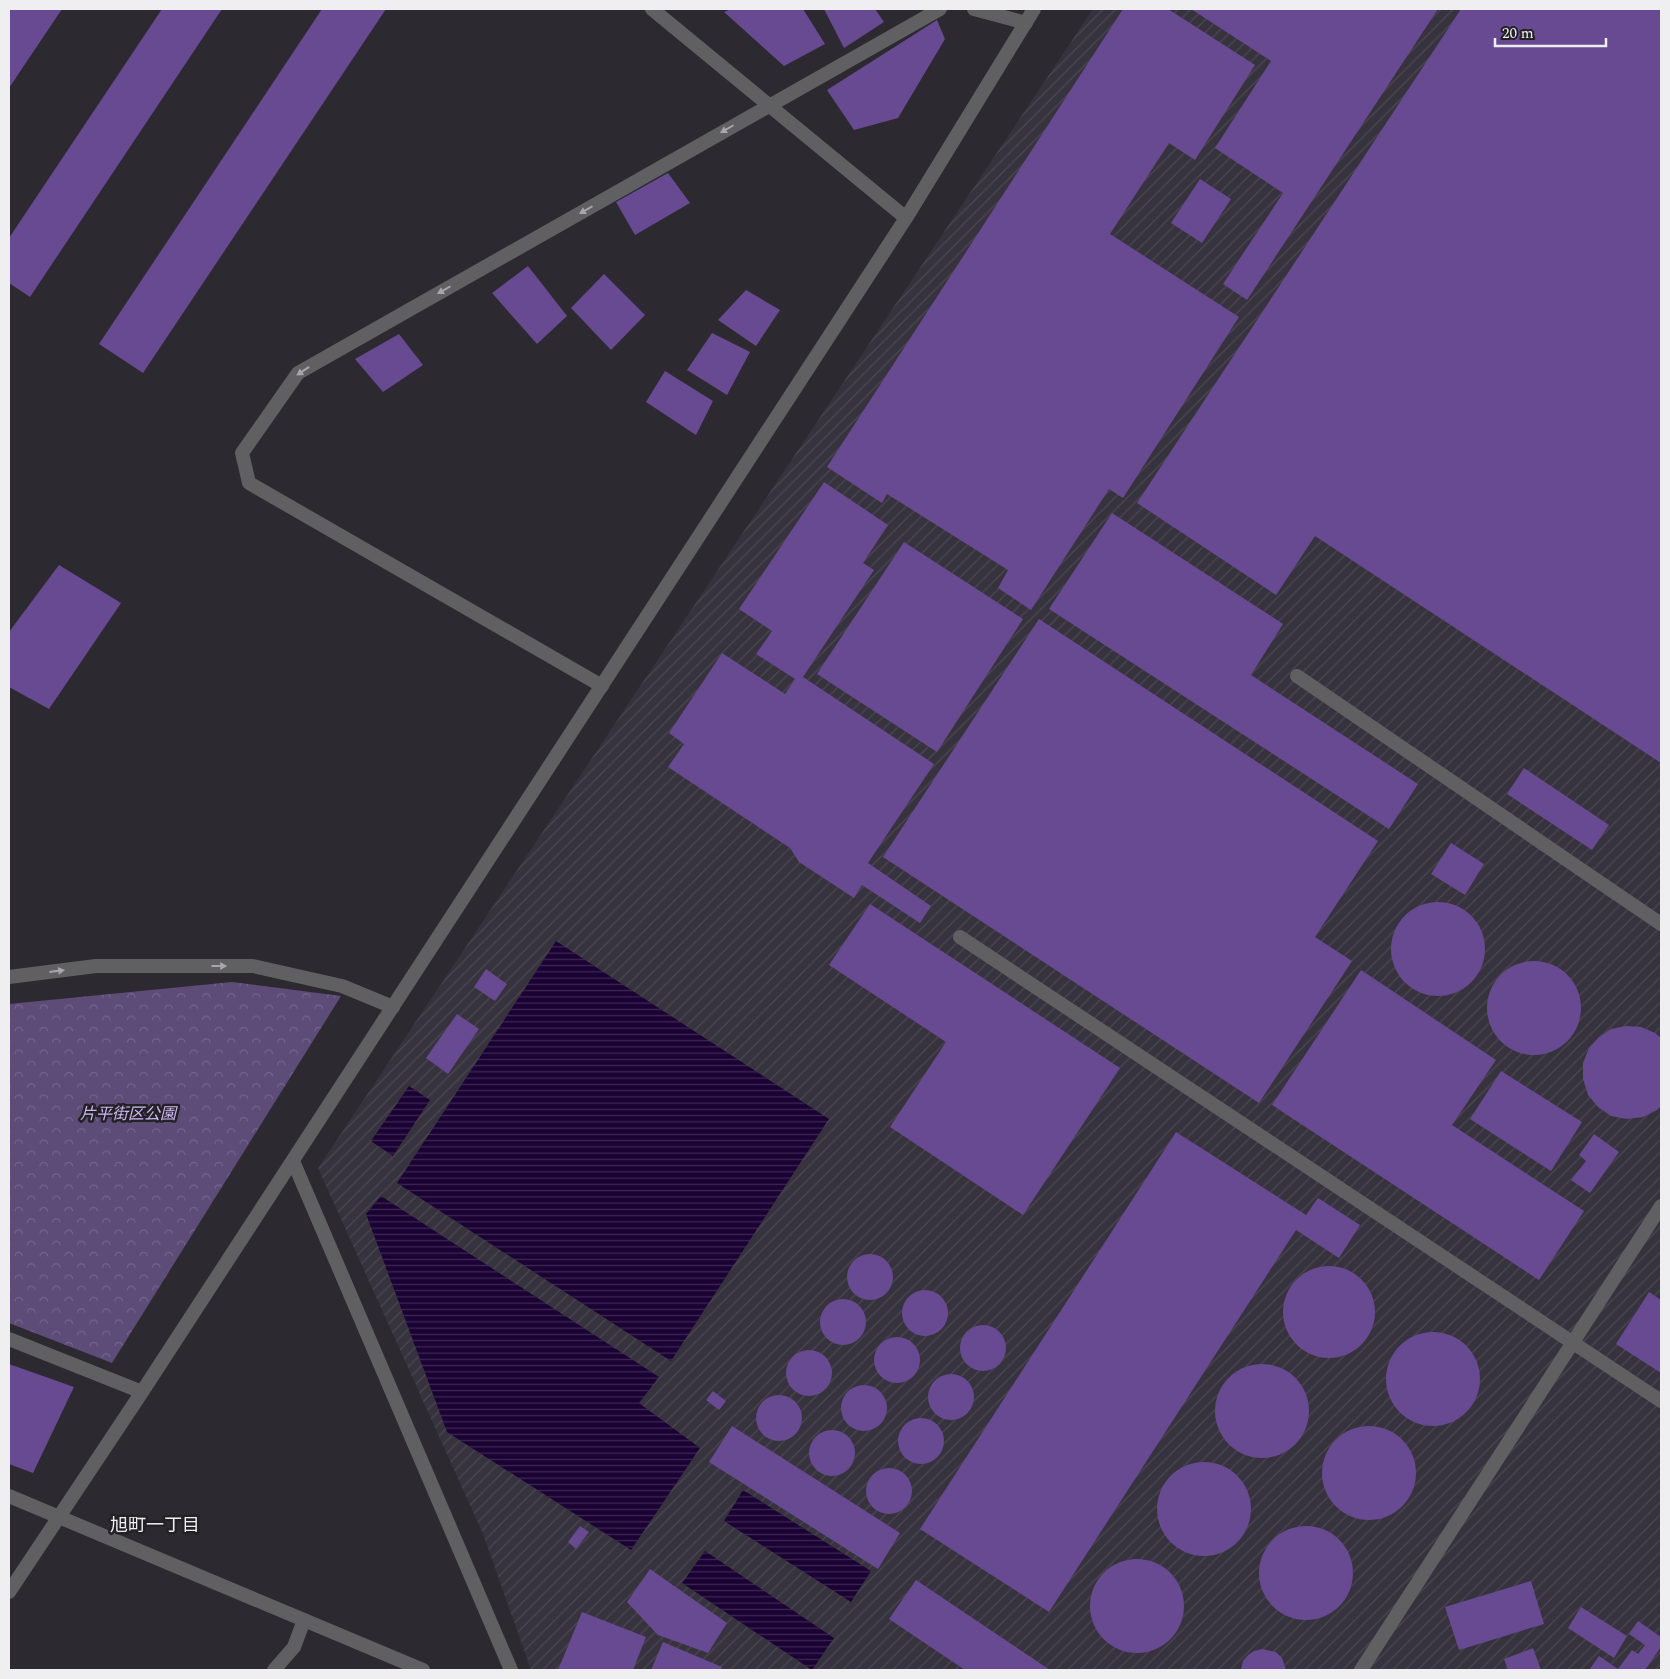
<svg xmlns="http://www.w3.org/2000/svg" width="1670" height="1679" viewBox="0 0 1670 1679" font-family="Spectral,'Noto Sans JP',serif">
<defs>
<pattern id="industrial-furrows" width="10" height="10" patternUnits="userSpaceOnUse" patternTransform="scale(1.25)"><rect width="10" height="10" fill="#37333e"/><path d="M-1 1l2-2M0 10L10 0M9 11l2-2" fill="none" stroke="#4a4751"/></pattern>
<pattern id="park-crowns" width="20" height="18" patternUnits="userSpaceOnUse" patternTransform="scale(1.25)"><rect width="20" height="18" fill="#5d4b78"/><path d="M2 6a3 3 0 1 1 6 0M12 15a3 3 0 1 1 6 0" fill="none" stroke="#75658c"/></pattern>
<pattern id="water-rules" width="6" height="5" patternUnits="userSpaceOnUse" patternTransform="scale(1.25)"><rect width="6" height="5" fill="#1b0234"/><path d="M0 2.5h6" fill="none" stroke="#3c2752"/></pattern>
</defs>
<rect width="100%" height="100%" fill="#2c2a30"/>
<path fill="url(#industrial-furrows)" d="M1093 9H1661V1670H531L483 1534 318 1168Z"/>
<path fill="url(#park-crowns)" d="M232 982 341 996 112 1363 9 1323V1004Z"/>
<path fill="url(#water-rules)" d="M556 941 829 1119 671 1361 397 1183Z
M409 1086 430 1100 393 1156 371 1141Z
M381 1196 659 1377 639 1403 700 1448 631 1550 447 1432 366 1214Z
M743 1490 871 1571 851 1602 724 1521Z
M705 1551 834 1638 812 1670 682 1583Z"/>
<path fill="#674a91" d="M9 9H62L9 88Z
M162 9H222L30 297 9 283V238Z
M322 9H386L143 373 99 344Z
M731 9H803L825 44 784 66 724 12Z
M824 9H875L884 22 844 48Z
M1123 9H1168L1255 65 1195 160 1169 143 1110 234 1239 317 1123 498 1109 489 1031 610 998 588 1008 570 887 494 882 503 827 467Z
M1191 9H1438L1247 300 1223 284 1283 193 1215 148 1271 61Z
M1461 9H1661V763L1315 536 1276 595 1137 503Z
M937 20 945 39 898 118 854 130 827 90Z
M668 173 690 203 635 235 616 202Z
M1200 179 1231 199 1202 243 1171 223Z
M528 266 567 316 537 344 492 293Z
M604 274 645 315 611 350 571 308Z
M746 290 780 310 756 346 718 320Z
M712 333 750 352 727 395 687 370Z
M399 334 423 365 383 392 355 359Z
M665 371 713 401 696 435 646 402Z
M824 482 888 525 863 563 874 570 803 677 934 764 868 863 931 906 920 923 862 885 854 898 799 862 790 848 668 767 684 744 669 733 722 653 785 694 795 679 756 654 772 631 739 609Z
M1112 513 1283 624 1251 675 1418 784 1389 829 1049 609Z
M904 542 1023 619 937 752 817 674Z
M59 565 121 603 49 709 9 687V632Z
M1039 619 1378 841 1315 937 1352 961 1259 1103 883 857Z
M1524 768 1609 825 1592 850 1507 794Z
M1451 843 1484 864 1465 895 1431 874Z
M1391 949a47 47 0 1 1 94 0a47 47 0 1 1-94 0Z
M870 904 1120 1068 1023 1215 890 1127 946 1042 829 965Z
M1487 1008a47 47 0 1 1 94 0a47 47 0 1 1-94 0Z
M486 969 507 984 495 1001 474 987Z
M1361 970 1496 1060 1452 1125 1584 1211 1539 1280 1272 1105Z
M457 1014 479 1029 448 1074 426 1058Z
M1626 1026 1641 1027 1655 1033 1661 1038V1106L1657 1110 1643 1117 1627 1119 1611 1116 1598 1107 1588 1095 1583 1079V1063L1589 1048 1599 1037 1611 1029Z
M1501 1071 1582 1122 1551 1171 1470 1119Z
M1176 1132 1306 1215 1318 1198 1360 1225 1339 1258 1296 1230 1049 1612 920 1529Z
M1594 1134 1619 1152 1590 1193 1571 1180 1586 1161 1579 1155Z
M847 1277a23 23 0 1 1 46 0a23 23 0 1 1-46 0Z
M1283 1312a46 46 0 1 1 92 0a46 46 0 1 1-92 0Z
M902 1313a23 23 0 1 1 46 0a23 23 0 1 1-46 0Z
M1649 1292 1661 1300V1373L1616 1344Z
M820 1322a23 23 0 1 1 46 0a23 23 0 1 1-46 0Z
M960 1348a23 23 0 1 1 46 0a23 23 0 1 1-46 0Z
M1386 1379a47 47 0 1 1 94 0a47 47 0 1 1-94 0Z
M874 1360a23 23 0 1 1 46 0a23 23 0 1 1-46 0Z
M786 1373a23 23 0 1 1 46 0a23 23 0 1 1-46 0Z
M9 1364 74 1387 33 1473 9 1464Z
M1215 1411a47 47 0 1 1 94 0a47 47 0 1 1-94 0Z
M928 1397a23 23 0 1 1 46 0a23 23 0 1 1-46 0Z
M841 1408a23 23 0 1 1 46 0a23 23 0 1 1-46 0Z
M713 1391 726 1401 719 1410 706 1400Z
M756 1418a23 23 0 1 1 46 0a23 23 0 1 1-46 0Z
M898 1441a23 23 0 1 1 46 0a23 23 0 1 1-46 0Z
M732 1426 900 1533 878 1569 709 1462Z
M1322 1473a47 47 0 1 1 94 0a47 47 0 1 1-94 0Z
M809 1453a23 23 0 1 1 46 0a23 23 0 1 1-46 0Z
M1157 1509a47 47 0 1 1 94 0a47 47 0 1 1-94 0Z
M866 1491a23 23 0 1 1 46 0a23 23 0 1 1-46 0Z
M580 1526 589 1532 576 1549 568 1542Z
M1259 1573a47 47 0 1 1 94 0a47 47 0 1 1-94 0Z
M1090 1606a47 47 0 1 1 94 0a47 47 0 1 1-94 0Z
M650 1569 727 1623 708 1653 658 1635 627 1602Z
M916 1580 1050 1670H965L889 1619Z
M1531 1581 1544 1624 1459 1650 1445 1607Z
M1581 1607 1627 1636 1614 1658 1568 1628Z
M582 1612 646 1637 633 1670H558Z
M1638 1621 1661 1637V1647L1645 1670H1589L1599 1656 1618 1669 1632 1650 1638 1654 1645 1645 1629 1634Z
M663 1642 722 1667 720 1670H651Z
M1533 1648 1541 1670H1508L1504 1659Z
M1262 1649 1276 1652 1282 1658 1286 1670H1241L1243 1661 1248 1655 1254 1651Z"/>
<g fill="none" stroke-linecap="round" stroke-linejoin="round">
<path stroke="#605f62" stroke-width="14" d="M1297 676 1661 924
M960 937 1661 1401
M1361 1670 1661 1206"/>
<path stroke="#605f62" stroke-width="14" d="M974 9 1026 23
M602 686 249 483 242 453 298 373 940 9
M9 977 96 966H253L342 986 393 1007
M293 1161 511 1670
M9 1339 142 1392
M274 1670 294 1647 304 1620"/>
<path stroke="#605f62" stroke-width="14" d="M652 9 906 218
M9 1496 423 1670
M9 1592 142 1392 906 218 1034 9"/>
</g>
<defs><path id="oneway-solid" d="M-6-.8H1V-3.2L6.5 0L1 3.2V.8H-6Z" transform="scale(1.25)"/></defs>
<g fill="#a8a6aa">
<use href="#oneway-solid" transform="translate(727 129) rotate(150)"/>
<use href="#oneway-solid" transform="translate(586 210) rotate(150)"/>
<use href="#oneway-solid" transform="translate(444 290) rotate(150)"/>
<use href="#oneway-solid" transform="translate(303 371) rotate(146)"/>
<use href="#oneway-solid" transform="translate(219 966)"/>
<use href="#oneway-solid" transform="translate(57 971) rotate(-7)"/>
</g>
<g text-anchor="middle" stroke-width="5" stroke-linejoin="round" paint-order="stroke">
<g font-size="16" font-style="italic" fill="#ceb8f4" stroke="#232126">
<text x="128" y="1119">片平街区公園</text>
</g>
<g font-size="18" fill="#efeef1" stroke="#232126">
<text x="155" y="1531">旭町一丁目</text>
</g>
</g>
<rect width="1670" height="1679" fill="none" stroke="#efeef1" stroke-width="20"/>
<path d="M1495 38v8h111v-8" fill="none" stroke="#efeef1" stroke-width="2.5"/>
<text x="1502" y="38" font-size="15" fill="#efeef1" stroke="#232126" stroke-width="4" paint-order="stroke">20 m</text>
</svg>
